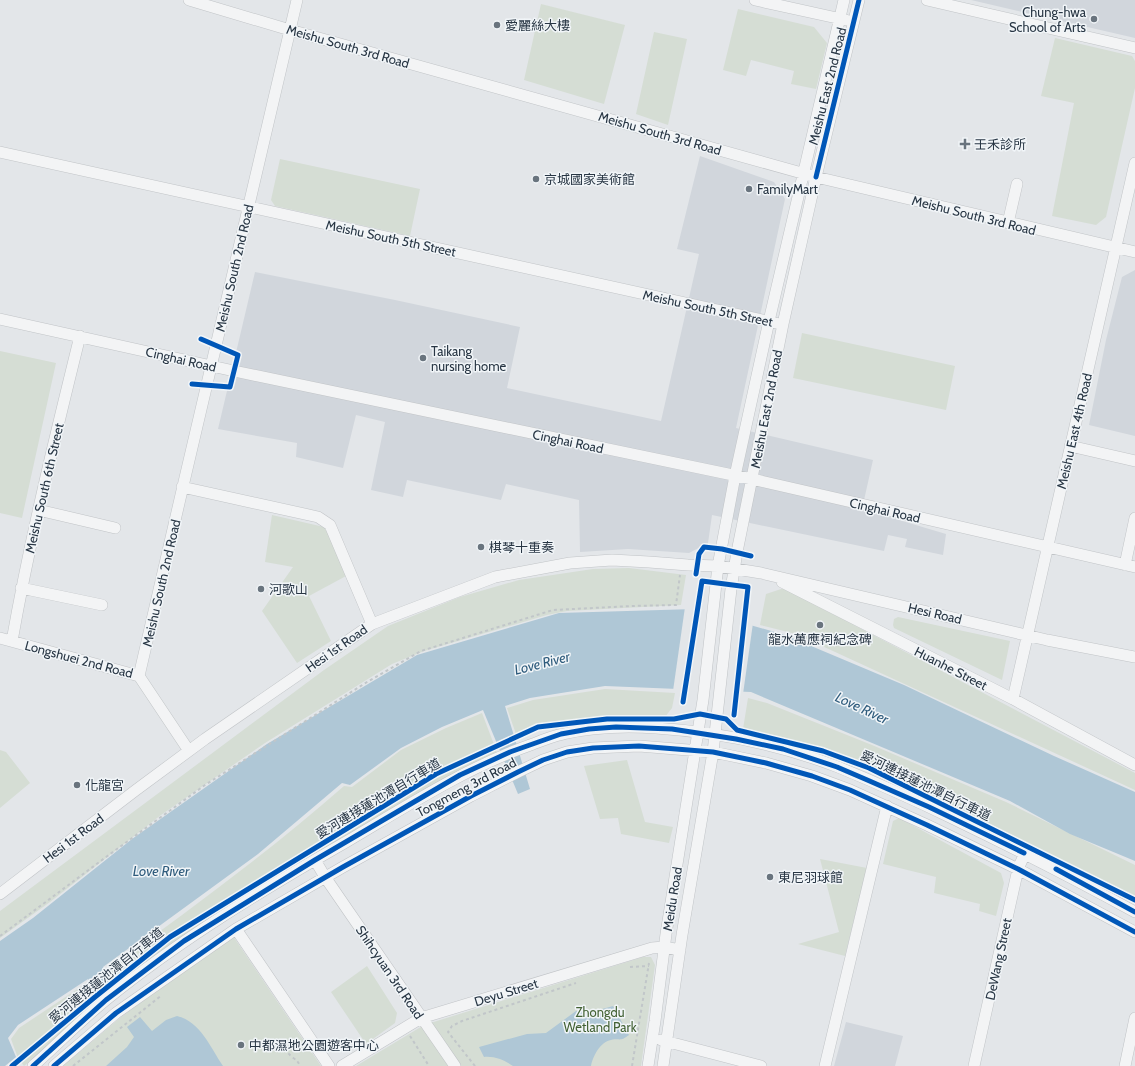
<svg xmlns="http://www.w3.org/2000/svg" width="1135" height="1066" viewBox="0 0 1135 1066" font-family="Cabin,'Noto Sans TC',sans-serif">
<rect width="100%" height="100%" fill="#e3e6e9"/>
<path fill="#d1d6dc" d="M971 0H1135V38Z
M700 156 774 182 785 199 736 428 873 460 862 509 946 534 943 555 905 547 907 539 888 535 884 551 712 515 708 543 689 553 628 549 580 552 579 500 506 484 501 500 407 480 403 497 371 490 385 422 356 415 343 468 296 457 297 443 218 429 255 272 395 300 520 327 507 388 661 421 699 254 677 249Z
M1135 270V436L1089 425 1106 340 1122 277Z
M846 1022 903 1036 895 1066H834Z"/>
<path fill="#d5ddd4" d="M541 4 625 25 604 104 524 80Z
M738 9 814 27 827 43 816 89 791 84 794 71 751 60 746 76 723 70Z
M654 32 687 39 668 125 636 114Z
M1055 38 1132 56 1135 61V88L1106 217 1096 225 1052 216 1074 103 1041 96Z
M280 159 420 189 410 236 275 206 271 200Z
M802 333 955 366 946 410 793 378Z
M0 351 56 363 22 518 0 513Z
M272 515 324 527 330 534 346 576 309 596 331 641 297 663 262 611 293 567 265 562Z
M629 568 686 575 681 605 567 611 547 615 424 651 392 664 265 743 161 815 50 902 0 938V911L324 670 388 626 460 597 519 580 593 569Z
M784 588 1135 773V790L796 634 760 625 766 594Z
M898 617 1010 641 1002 680 894 628 893 625 894 619Z
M605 689 675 693 672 708 661 722H606L537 730 518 740 507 708 533 700Z
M748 698 767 703 872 745 1006 802 1135 865V902L880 776 825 755 747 734 743 729Z
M482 713 498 755 416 797 118 988 107 970C188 911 269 852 344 786L352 787 401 750 446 728Z
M0 750 6 752 30 783 0 808Z
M627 760 645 822 673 827 669 843 621 834 618 818 600 819 584 766Z
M899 818 1001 873 1004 883 996 916 979 911 980 904 934 893 936 877 883 864 893 821Z
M820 859 867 868 845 956 798 944 839 932Z
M233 936 321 1066H63L121 1017Z
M643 957H651L655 965 641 1066H356L424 1025Z
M367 966 397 1013 395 1023 366 1044 331 992Z
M88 982 102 1001 24 1066 18 1058 11 1039 19 1028Z"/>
<path fill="#afc7d6" d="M695 609 785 635 904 685 1054 756 1135 792V861L1070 834 1010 801 751 692 605 686 530 698 505 706 530 789 518 794 483 710 442 727 401 748 350 785 342 783 258 854 103 967 116 989 103 999 88 979 18 1025 8 1038 16 1057 5 1066H0V941L33 918 132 839 267 744 417 655 559 613Z
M613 1006 629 1035C620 1042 621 1038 611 1040 600 1042 593 1056 591 1066H513C504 1060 495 1056 484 1057L479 1047 527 1034 546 1033 576 1011H595Z
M177 1016C201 1022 210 1047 223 1066H106L127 1047 134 1037 127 1027 140 1017 152 1031 166 1020Z"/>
<path fill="#e3e6e9" d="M685 607H696L753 623 743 694 673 691Z"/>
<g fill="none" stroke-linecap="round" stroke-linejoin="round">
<g stroke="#c1c4c7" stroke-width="12">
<path id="minor" d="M189 0 290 30 816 177 1135 252
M755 0 846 20
M927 0 1135 48
M0 152 776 323
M1008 223 1017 184
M0 319 234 371 752 479 1135 567
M1070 446 1135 461
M182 487 318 517 330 525 372 624
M38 510 115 528
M1125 565 1135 518
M782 582 1013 699 1135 765
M21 588 102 605
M0 638 139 676 189 751
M12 641C30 539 55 437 80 336
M139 676 180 499 297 0
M1013 699 1135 163
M315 860 325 877 455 1066
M0 894 136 790 205 739 372 624 495 577 570 563 612 560 649 562 688 565 718 566 761 573 1047 640 1135 657
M236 929 329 1066
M661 1040 761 1066
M33 1066C58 1044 81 1020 107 999 181 939 264 889 346 842 407 806 467 767 533 744 543 740 553 736 563 734 593 727 625 726 656 728 717 732 781 745 838 767 877 783 915 800 952 818 1014 848 1075 879 1135 912
M54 1066 116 1013 236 929 343 867 471 796 518 772 543 760 567 752 593 748 639 746 713 752 766 763 812 776 850 790 927 825 1018 869 1135 932
M342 1066 421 1018 652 948 664 947 680 950
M648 1066 655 1021 666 934 703 700 718 566 735 476 769 321 844 0
M663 1066 682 935 713 752 731 589 737 552 783 324 816 177 859 0
M825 1066 887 806
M974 1066 1018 869 1025 853
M1125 1066 1135 1018"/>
</g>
<path stroke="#c1c6c9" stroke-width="2" stroke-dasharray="3 3" stroke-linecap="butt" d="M0 936 106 857 205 785 367 682 421 651 553 610 632 606 676 605 680 575
M630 967 649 966
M410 1036 429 1066
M263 1044C281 1038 281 1047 292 1057 296 1060 298 1061 300 1066
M73 1066 162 995
M475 1066 448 1032 452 1026 462 1021 576 983
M632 1066 649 963"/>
<use href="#minor" stroke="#f3f4f5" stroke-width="11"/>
<g stroke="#f1f5f8" stroke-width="8">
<path id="cycleway" d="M816 177 859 0
M192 384 230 387 238 355 201 339
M696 574 699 554 704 547 722 549 751 556
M683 702 702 581 748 587 734 715
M1056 869 1135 912
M12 1066 95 997 170 937 436 774 538 727 607 719H674L700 714 726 719 737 730 823 751 869 768 1135 900
M33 1066 106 1000 184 941 315 860 460 775 510 752 561 734 589 729 616 727 672 729 736 739 783 749 837 767 865 779 929 807 1024 853
M54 1066 116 1013 236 929 343 867 471 796 518 772 543 760 567 752 593 748 639 746 713 752 766 763 812 776 850 790 927 825 1018 869 1135 932"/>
</g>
<use href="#cycleway" stroke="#0057b8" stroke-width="5"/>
</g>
<g fill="#69747e" stroke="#f1f5f8" stroke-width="1.5">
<circle cx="1094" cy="19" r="4"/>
<circle cx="497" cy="25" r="4"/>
<path d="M963 138h4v4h4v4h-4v4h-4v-4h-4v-4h4z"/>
<circle cx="536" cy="179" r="4"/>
<circle cx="749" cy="189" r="4"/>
<circle cx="423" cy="358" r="4"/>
<circle cx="481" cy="547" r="4"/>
<circle cx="261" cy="589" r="4"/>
<circle cx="820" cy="625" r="4"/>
<circle cx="77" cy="785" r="4"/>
<circle cx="770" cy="877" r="4"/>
<circle cx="241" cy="1045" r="4"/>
</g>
<g text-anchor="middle" stroke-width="3" stroke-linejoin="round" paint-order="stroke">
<g font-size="13" fill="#283644" stroke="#f1f5f8" text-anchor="start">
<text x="1086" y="17" text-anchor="end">Chung-hwa<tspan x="1086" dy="15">School of Arts</tspan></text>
<text x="505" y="30">愛麗絲大樓</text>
<text x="974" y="149">壬禾診所</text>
<text x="544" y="184">京城國家美術館</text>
<text x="757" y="194">FamilyMart</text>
<text x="431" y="356">Taikang<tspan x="431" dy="15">nursing home</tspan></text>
<text x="489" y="552">棋琴十重奏</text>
<text x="269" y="594">河歌山</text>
<text x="820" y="644" text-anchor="middle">龍水萬應祠紀念碑</text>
<text x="85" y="790">化龍宮</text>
<text x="778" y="882">東尼羽球館</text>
<text x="249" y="1050">中都濕地公園遊客中心</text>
</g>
<g font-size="13" fill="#283644" stroke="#f1f5f8">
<text transform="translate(348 46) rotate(16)" y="5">Meishu South 3rd Road</text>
<text transform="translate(827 86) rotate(-76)" y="5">Meishu East 2nd Road</text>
<text transform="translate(660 133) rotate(16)" y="5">Meishu South 3rd Road</text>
<text transform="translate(974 215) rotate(14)" y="5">Meishu South 3rd Road</text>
<text transform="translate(391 238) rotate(12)" y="5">Meishu South 5th Street</text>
<text transform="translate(234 268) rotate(-77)" y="5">Meishu South 2nd Road</text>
<text transform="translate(708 308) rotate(12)" y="5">Meishu South 5th Street</text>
<text transform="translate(181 359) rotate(13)" y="5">Cinghai Road</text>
<text transform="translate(766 409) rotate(-79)" y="5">Meishu East 2nd Road</text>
<text transform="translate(1074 431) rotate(-77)" y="5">Meishu East 4th Road</text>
<text transform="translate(568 441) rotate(12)" y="5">Cinghai Road</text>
<text transform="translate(44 488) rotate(-77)" y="5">Meishu South 6th Street</text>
<text transform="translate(885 510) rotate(13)" y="5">Cinghai Road</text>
<text transform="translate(161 583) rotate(-77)" y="5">Meishu South 2nd Road</text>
<text transform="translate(935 613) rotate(13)" y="5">Hesi Road</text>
<text transform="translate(336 648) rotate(-35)" y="5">Hesi 1st Road</text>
<text transform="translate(79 659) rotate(15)" y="5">Longshuei 2nd Road</text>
<text transform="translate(951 668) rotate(27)" y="5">Huanhe Street</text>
<text transform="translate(926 785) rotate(26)" y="5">愛河連接蓮池潭自行車道</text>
<text transform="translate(466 787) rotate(-28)" y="5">Tongmeng 3rd Road</text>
<text transform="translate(378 798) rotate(-31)" y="5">愛河連接蓮池潭自行車道</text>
<text transform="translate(73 838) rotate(-37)" y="5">Hesi 1st Road</text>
<text transform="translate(672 899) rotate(-81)" y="5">Meidu Road</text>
<text transform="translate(998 959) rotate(-78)" y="5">DeWang Street</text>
<text transform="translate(390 972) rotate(56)" y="5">Shihcyuan 3rd Road</text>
<text transform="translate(106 975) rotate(-39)" y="5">愛河連接蓮池潭自行車道</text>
<text transform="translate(506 992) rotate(-17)" y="5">Deyu Street</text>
</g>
<g font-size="13" fill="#426134" stroke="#f1f5f8">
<text x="600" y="1017">Zhongdu<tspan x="600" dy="15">Wetland Park</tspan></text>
</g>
<g font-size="14" font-style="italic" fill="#2e5b7c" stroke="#f1f5f8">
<text transform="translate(542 663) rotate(-14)" y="5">Love River</text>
<text transform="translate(862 708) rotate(25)" y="5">Love River</text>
<text x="161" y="876">Love River</text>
</g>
</g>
</svg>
